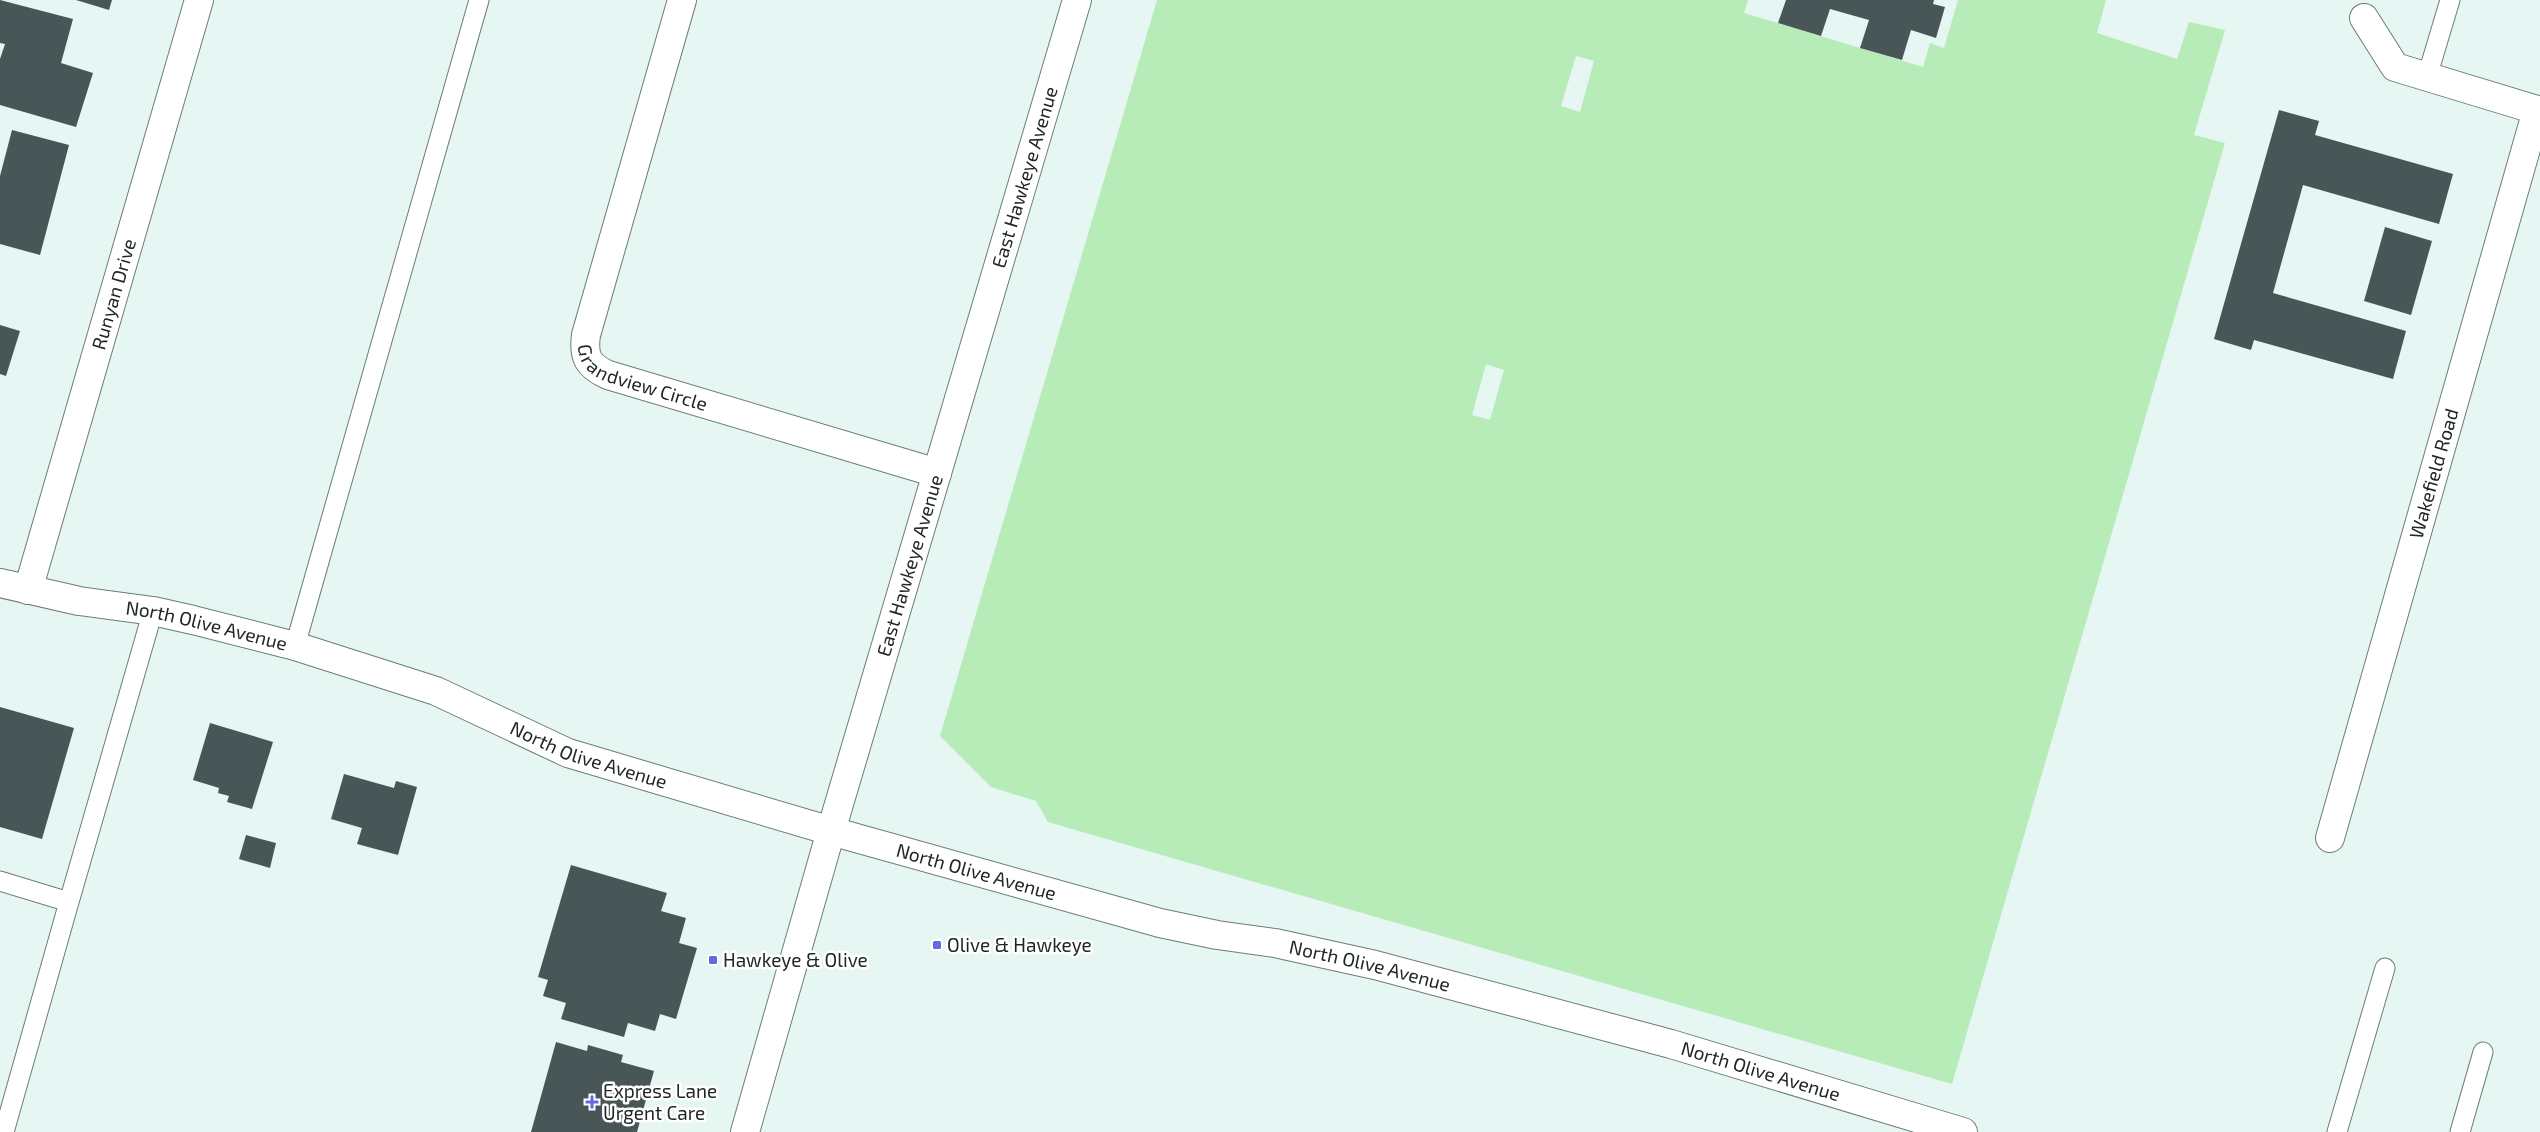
<svg xmlns="http://www.w3.org/2000/svg" width="2540" height="1132" viewBox="0 0 2540 1132" font-family="'Exo 2',sans-serif">
<rect width="100%" height="100%" fill="#e5f6f3"/>
<path fill="#b7ebb8" fill-rule="evenodd" d="M1157 0H1748L1744 13 1923 67 1930 43 1944 48 1958 0H2106L2097 33 2177 59 2189 22 2225 30 2194 135 2225 143 1952 1084 1048 822 1036 801 991 787 940 736ZM1576 56 1594 61 1580 112 1561 106ZM1486 364 1504 370 1490 420 1472 415Z"/>
<path fill="#485658" d="M0 0 73 19 61 63 93 73 76 127 0 105V59L5 44 0 43Z
M76 0H112L109 10Z
M1786 0H1934L1933 4 1945 7 1936 38 1911 30 1902 60 1860 48 1869 20 1830 9 1821 36 1778 23Z
M2279 110 2319 121 2315 135 2453 174 2439 224 2303 185 2273 293 2406 331 2393 379 2254 340 2251 350 2214 339Z
M12 130 69 145 40 255 0 244V176Z
M2385 227 2432 241 2411 315 2364 301Z
M0 325 20 331 6 376 0 374Z
M0 707 74 728 42 839 0 827Z
M210 723 273 742 252 809 227 802 229 796 218 793 219 788 193 780Z
M344 774 394 788 396 781 417 787 398 855 357 844 362 828 331 819Z
M246 835 276 843 270 868 239 859Z
M571 865 667 893 661 911 686 918 679 943 697 948 676 1019 660 1014 655 1031 628 1023 624 1037 561 1019 566 1003 543 996 548 980 538 977Z
M556 1042 587 1051 588 1045 623 1055 621 1062 654 1071 637 1132H531Z"/>
<g fill="none" stroke-linecap="round" stroke-linejoin="round">
<g stroke="#6c7c79" stroke-width="21">
<path id="service" d="M2427 77 2450 0
M295 646 479 0
M0 881 69 902 4 1132
M69 902 153 611
M2337 1132 2385 968
M2460 1132 2483 1052"/>
</g>
<g stroke="#6c7c79" stroke-width="30">
<g id="minor">
<path id="s1" d="M682 0 586 335C583 357 588 366 608 375L937 473"/>
<path d="M2364 18 2395 67 2540 111"/>
<path id="s2" d="M28 590 199 0"/>
<path id="s3" d="M2330 838 2537 110"/>
</g>
</g>
<g stroke="#6c7c79" stroke-width="30">
<g id="tertiary">
<path id="s4" d="M0 583 79 601 153 611 193 620 295 646 436 691 568 753 831 831 1160 923 1217 935 1275 943 1375 965 1671 1044 1963 1132"/>
<path id="s5" d="M745 1132 831 831 1077 0"/>
</g>
</g>
<use href="#service" stroke="#fff" stroke-width="19"/>
<use href="#minor" stroke="#fff" stroke-width="28"/>
<use href="#tertiary" stroke="#fff" stroke-width="28"/>
</g>
<g fill="#6867e0" stroke="#fff" stroke-width="2">
<rect x="932" y="940" width="10" height="10" rx="2.5"/>
<rect x="708" y="955" width="10" height="10" rx="2.5"/>
<path d="M589.5 1094.5h5v5h5v5h-5v5h-5v-5h-5v-5h5z"/>
</g>
<g text-anchor="middle" stroke-width="5" stroke-linejoin="round" paint-order="stroke">
<g font-size="19" fill="#212726" stroke="#fff">
<text dy="7" stroke="none"><textPath href="#s5" startOffset="995">East Hawkeye Avenue</textPath></text>
<text dy="7" stroke="none"><textPath href="#s2" startOffset="308">Runyan Drive</textPath></text>
<text dy="7" stroke="none"><textPath href="#s1" startOffset="430">Grandview Circle</textPath></text>
<text dy="7" stroke="none"><textPath href="#s3" startOffset="379">Wakefield Road</textPath></text>
<text dy="7" stroke="none"><textPath href="#s5" startOffset="590">East Hawkeye Avenue</textPath></text>
<text dy="7" stroke="none"><textPath href="#s4" startOffset="211">North Olive Avenue</textPath></text>
<text dy="7" stroke="none"><textPath href="#s4" startOffset="616">North Olive Avenue</textPath></text>
<text dy="7" stroke="none"><textPath href="#s4" startOffset="1021">North Olive Avenue</textPath></text>
<text dy="7" stroke="none"><textPath href="#s4" startOffset="1426">North Olive Avenue</textPath></text>
<text dy="7" stroke="none"><textPath href="#s4" startOffset="1831">North Olive Avenue</textPath></text>
</g>
<g font-size="19" fill="#212726" stroke="#fff" text-anchor="start">
<text x="947" y="952">Olive &amp; Hawkeye</text>
<text x="723" y="967">Hawkeye &amp; Olive</text>
<text x="603" y="1098">Express Lane<tspan x="603" dy="22">Urgent Care</tspan></text>
</g>
</g>
</svg>
